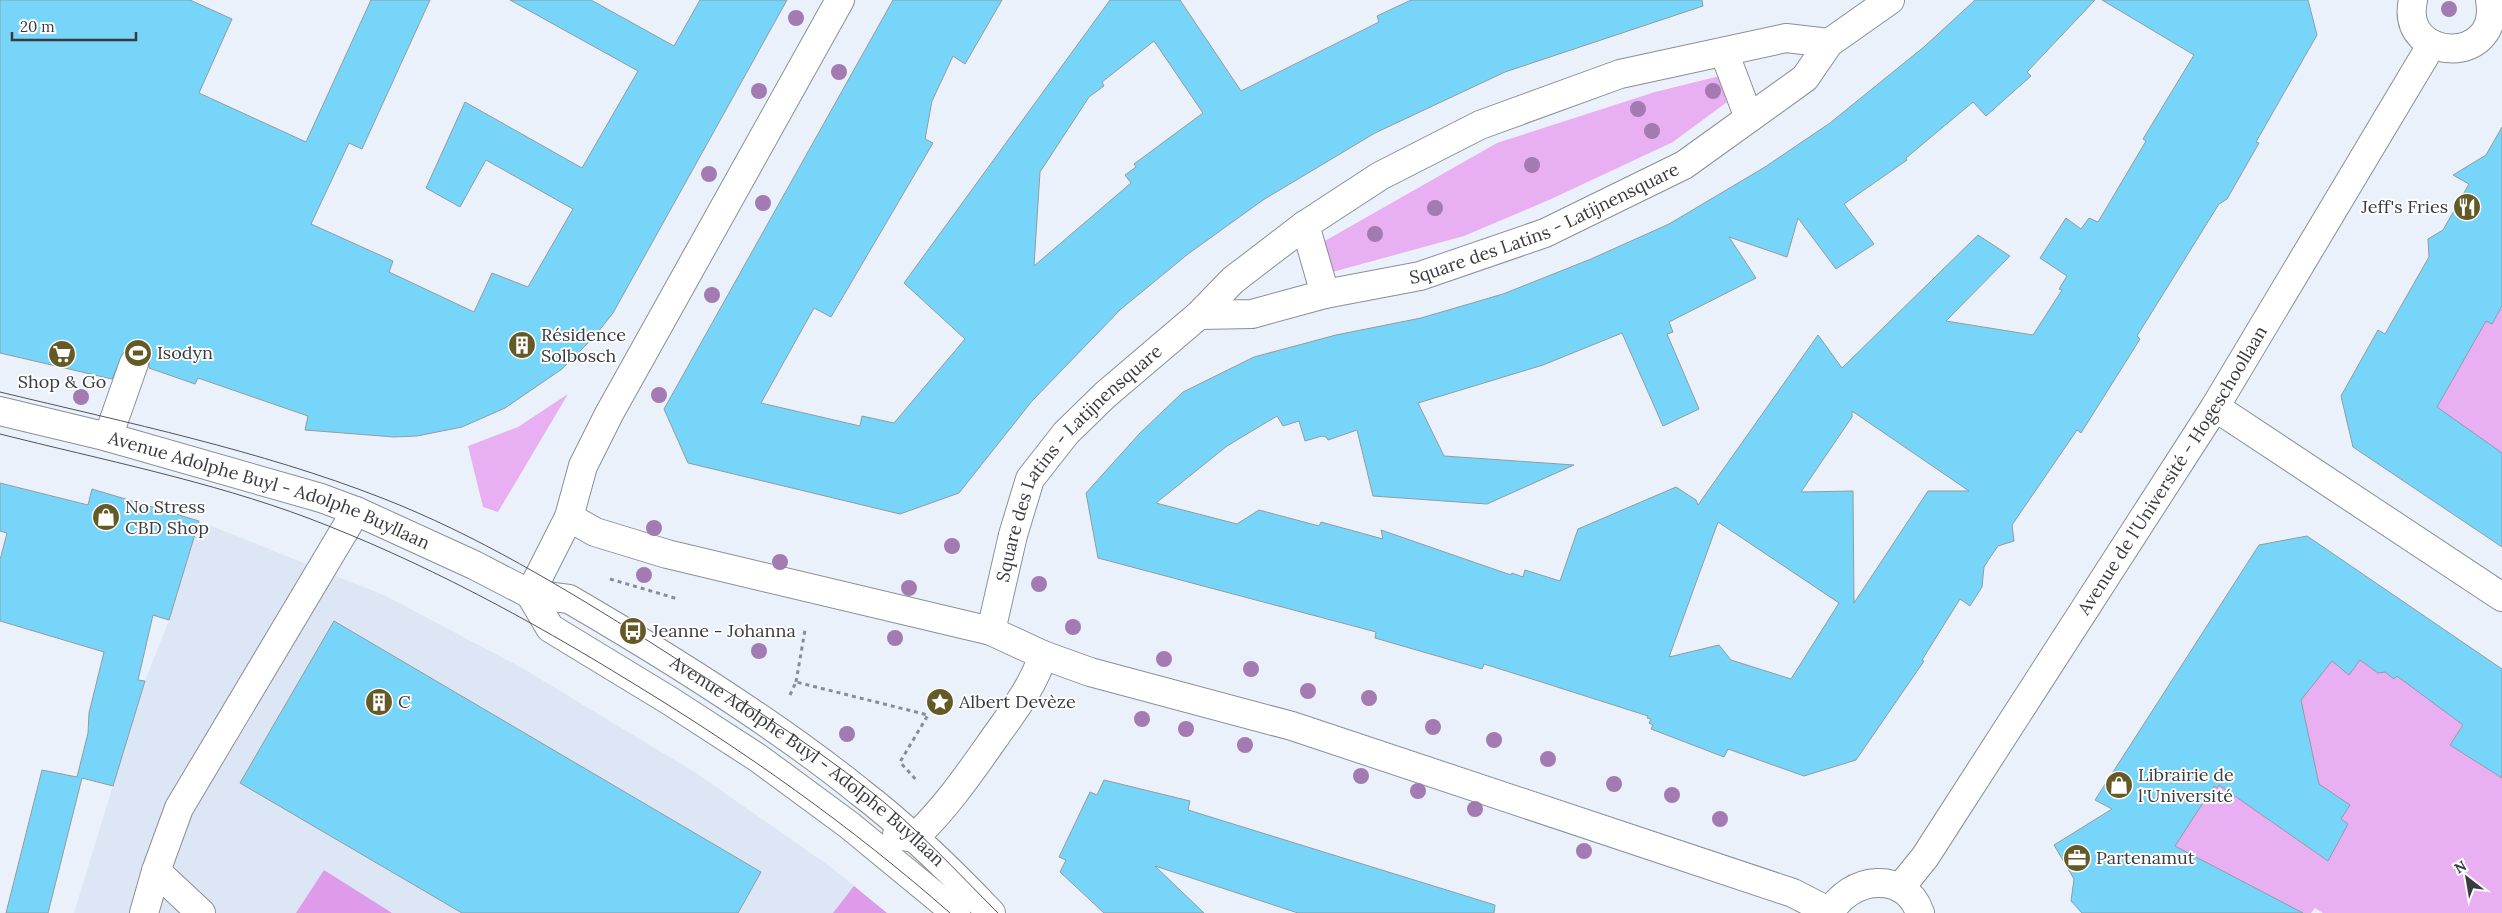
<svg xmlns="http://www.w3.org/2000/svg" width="2502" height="913" viewBox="0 0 2502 913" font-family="Lora,serif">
<rect width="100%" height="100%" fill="#ebf1fa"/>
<path fill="#dce6f5" d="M199 521 386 596 522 668 696 773 832 868 887 913H74L145 681 169 620Z"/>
<path fill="#e8aff2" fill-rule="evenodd" d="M1720 76 1727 102 1673 142 1549 200 1464 236 1325 274 1316 246 1497 143 1655 92Z
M2502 306V468L2464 446 2410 385 2480 317 2492 324Z
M568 394 498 512 483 507 468 446 518 427Z
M2363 656 2378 673 2385 672 2394 679 2400 672 2453 706 2448 714 2463 725 2450 745 2502 778V913H2323L2315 908 2311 913H2286L2282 903 2246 883 2146 851 2205 780 2217 788 2268 709 2317 680 2332 661 2349 674ZM2279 776 2348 824 2328 861 2259 813ZM2329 791 2350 805 2344 815Z"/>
<path fill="#dd9bea" d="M324 870 392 913H296Z
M854 886 887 913H833Z"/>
<path fill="#77d5fa" stroke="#929ca0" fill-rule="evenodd" d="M0 0H190L232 19 199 93 306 142 371 0H430L362 149 349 143 311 224 393 261 389 272 474 312 492 273 528 287 573 209 486 160 460 207 426 188 465 102 582 168 638 71 510 0H591L674 46 700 0H787L613 313 594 337 562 369 505 408 462 427 417 436 394 437 305 430 308 416 198 378 195 384 149 368V361L146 353 139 348H131L124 352 112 379 0 353Z
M893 0H1002L965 64 953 56 932 101 925 139 933 143 831 317 814 308 761 403 860 426 862 416 894 423 965 339 904 283 1110 0H1180L1241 91 1379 22 1377 16 1411 0H1702L1703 6 1505 72 1375 133 1263 200 1188 254 1121 309 1032 401 959 493 900 514 688 463 664 409ZM1154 41 1203 113 1134 164 1136 167 1125 175 1131 183 1034 266 1040 172 1089 97 1104 86 1102 82Z
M1975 0H2095L2027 72 2031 76 1986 116 1973 102 1906 158 1907 160 1844 204 1874 244 1836 269 1798 218 1787 257 1729 237 1756 278 1669 322 1673 332 1667 334 1699 409 1663 426 1622 333 1543 365 1418 403 1444 456 1574 465 1487 504 1373 496 1357 430 1328 440 1326 437 1322 436 1305 441 1299 421 1283 426 1277 416 1227 446 1156 503 1237 524 1259 510 1319 526 1321 522 1383 539 1381 530 1511 575 1512 573 1523 577 1525 570 1560 581 1578 529 1676 487 1696 500 1698 505 1818 335 1842 368 1978 235 2010 256 1946 321 2033 335 2062 290 2059 289 2067 276 2040 258 2066 218 2081 229 2089 218 2098 222 2146 141 2143 139 2194 55 2102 0H2308L2317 35 2256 142 2259 143 2227 199 2219 204 2137 336 2140 339 2081 433 2077 430 2012 525 2014 541 1998 546 1991 556 1984 567 1982 587 1970 606 1960 599 1922 660 1924 661 1856 760 1804 776 1728 749 1724 757 1651 729 1653 725 1649 723 1651 719 1647 718 1648 716 1532 679 1484 664 1482 669 1375 638 1376 632 1098 558 1086 493 1140 433 1183 392 1254 357 1336 335 1421 318 1503 294 1591 259 1669 224 1765 167 1830 123 1925 46ZM1852 411 1969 491H1928L1854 603 1853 491 1801 492 1852 417ZM1718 522 1839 603 1791 679 1731 660 1719 645 1669 657Z
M2502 127V306L2492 324 2486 321 2437 407 2502 453V547L2353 447 2341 396 2378 330 2385 334 2429 257 2428 239 2443 230 2469 184 2453 175 2486 155Z
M0 483 88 505 92 489 199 521 169 620 153 615 138 680 145 681 113 786 82 778 48 913H6L42 770 77 777 88 733 89 713 104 652 0 621V560L7 533 0 531Z
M2307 536 2502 669V778L2450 745 2463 725 2397 676 2394 679 2385 672 2378 673 2360 660 2349 675 2332 661 2301 700 2319 784 2350 805 2341 819 2348 824 2328 861 2219 785 2217 788 2214 786 2175 846 2303 913H2082L2071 901 2074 879 2054 845 2112 809 2095 800 2259 545Z
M334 621 761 872 738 913H462L240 783Z
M1104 780 1190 801 1188 810 1495 905 1494 913H1298L1155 866 1204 913H1104L1060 872 1066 860 1059 857 1090 792 1097 795Z"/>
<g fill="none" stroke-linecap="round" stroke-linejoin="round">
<g stroke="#898f97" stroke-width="30">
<g id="minor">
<path d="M2413 0C2399 63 2502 66 2490 0"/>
<path d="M1724 52 1749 118"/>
<path d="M1305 225 1325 294"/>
<path id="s1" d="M1199 315 1252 314 1325 294 1420 276 1545 233 1684 165 1805 78 1829 43 1890 0"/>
<path d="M2215 407 2502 597"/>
<path id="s2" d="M0 411 108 437 321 498 356 511 474 565 530 594 569 599C667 656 772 721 860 792 907 828 950 870 991 913"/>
<path d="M108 437 134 363"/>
<path d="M569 517 595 532 667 554 991 631 1043 655 1090 672 1292 726 1793 893 1830 912"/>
<path d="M530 594 569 517 583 466 609 414 840 0"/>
<path d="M530 594 550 628 670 701 758 758 849 825 956 913"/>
<path id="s3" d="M991 631 1013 535 1030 479 1066 433 1105 395 1199 315 1233 280 1305 225 1380 176 1480 125 1620 74 1786 38 1829 43"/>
<path d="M897 835 914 838C945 809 969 774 993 740 1012 713 1033 687 1043 655"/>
<path d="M156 871 201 913"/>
<path id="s4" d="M1900 888 1925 857 2215 407 2432 44"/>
<path d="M144 913 156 871 179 808 356 511"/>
<path d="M1830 913C1849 877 1905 869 1920 913"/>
</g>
</g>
<path stroke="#8a8e94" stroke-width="3" stroke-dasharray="4 4" stroke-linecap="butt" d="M610 579 678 599
M796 682 805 630
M790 695 796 682 928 715 900 762 918 782"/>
<use href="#minor" stroke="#fff" stroke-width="28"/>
<path stroke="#515358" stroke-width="1" d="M0 392C128 423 259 450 382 498 477 535 564 588 650 642 724 690 799 735 869 790 915 826 956 871 998 913
M0 434C103 460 209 481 308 518 421 561 527 618 631 682 743 750 851 826 950 913"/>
</g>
<g fill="#a37ab1">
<circle cx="2449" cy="9" r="8"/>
<circle cx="796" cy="18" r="8"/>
<circle cx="839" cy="72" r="8"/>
<circle cx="759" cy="91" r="8"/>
<circle cx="1713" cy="91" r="8"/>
<circle cx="1638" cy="109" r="8"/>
<circle cx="1652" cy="131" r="8"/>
<circle cx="1532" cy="165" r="8"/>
<circle cx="709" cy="174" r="8"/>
<circle cx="763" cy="203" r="8"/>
<circle cx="1435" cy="208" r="8"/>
<circle cx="1375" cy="234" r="8"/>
<circle cx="712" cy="295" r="8"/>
<circle cx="659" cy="395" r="8"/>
<circle cx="81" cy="397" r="8"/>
<circle cx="654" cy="528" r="8"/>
<circle cx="952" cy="546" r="8"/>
<circle cx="780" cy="562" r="8"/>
<circle cx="644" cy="575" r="8"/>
<circle cx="1039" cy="584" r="8"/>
<circle cx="909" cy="588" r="8"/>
<circle cx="1073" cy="627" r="8"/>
<circle cx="895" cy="638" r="8"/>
<circle cx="759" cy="651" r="8"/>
<circle cx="1164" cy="659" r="8"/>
<circle cx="1251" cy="669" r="8"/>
<circle cx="1308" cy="691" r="8"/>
<circle cx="1369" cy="698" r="8"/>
<circle cx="1142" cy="719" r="8"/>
<circle cx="1433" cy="727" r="8"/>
<circle cx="1186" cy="729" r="8"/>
<circle cx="847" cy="734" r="8"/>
<circle cx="1494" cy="740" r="8"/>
<circle cx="1245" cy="745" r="8"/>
<circle cx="1548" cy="759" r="8"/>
<circle cx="1361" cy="776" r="8"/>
<circle cx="1614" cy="784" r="8"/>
<circle cx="1418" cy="791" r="8"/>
<circle cx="1672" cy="795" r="8"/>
<circle cx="1475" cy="809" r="8"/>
<circle cx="1720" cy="819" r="8"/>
<circle cx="1584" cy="851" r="8"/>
</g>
<defs>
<g id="restaurant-disc" transform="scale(1.4375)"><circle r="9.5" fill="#645a26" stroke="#fdfdfd"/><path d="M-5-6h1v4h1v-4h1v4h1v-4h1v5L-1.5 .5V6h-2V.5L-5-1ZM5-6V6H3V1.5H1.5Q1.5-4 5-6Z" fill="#fff"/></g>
<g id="building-disc" transform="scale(1.4375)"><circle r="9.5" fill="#645a26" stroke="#fdfdfd"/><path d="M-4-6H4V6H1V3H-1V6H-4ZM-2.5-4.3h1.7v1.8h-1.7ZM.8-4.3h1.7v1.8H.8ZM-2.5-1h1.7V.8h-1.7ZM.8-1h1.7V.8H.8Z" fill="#fff"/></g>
<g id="stadium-disc" transform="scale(1.4375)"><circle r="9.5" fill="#645a26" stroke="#fdfdfd"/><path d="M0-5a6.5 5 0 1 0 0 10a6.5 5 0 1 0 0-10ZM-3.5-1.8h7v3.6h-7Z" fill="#fff"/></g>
<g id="supermarket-disc" transform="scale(1.4375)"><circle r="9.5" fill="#645a26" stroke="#fdfdfd"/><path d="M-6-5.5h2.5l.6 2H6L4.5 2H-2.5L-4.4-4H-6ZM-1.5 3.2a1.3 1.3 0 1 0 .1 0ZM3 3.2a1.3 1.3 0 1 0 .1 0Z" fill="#fff"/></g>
<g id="shop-disc" transform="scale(1.4375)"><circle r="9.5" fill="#645a26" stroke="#fdfdfd"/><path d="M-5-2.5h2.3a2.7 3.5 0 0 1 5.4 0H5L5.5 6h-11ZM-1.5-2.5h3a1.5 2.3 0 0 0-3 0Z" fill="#fff"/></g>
<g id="bus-disc" transform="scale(1.4375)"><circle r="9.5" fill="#645a26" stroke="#fdfdfd"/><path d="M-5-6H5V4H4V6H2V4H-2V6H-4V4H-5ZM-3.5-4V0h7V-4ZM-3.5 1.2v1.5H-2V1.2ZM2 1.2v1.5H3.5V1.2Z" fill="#fff"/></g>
<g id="sight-disc" transform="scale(1.4375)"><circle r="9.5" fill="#645a26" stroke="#fdfdfd"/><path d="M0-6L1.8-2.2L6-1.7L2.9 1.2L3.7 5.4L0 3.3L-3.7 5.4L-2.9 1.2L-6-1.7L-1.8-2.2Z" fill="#fff"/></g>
<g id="office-disc" transform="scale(1.4375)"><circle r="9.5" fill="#645a26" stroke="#fdfdfd"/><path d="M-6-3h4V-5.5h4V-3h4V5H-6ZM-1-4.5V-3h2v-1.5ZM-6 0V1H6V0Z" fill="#fff"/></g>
</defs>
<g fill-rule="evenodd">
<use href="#restaurant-disc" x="2467" y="207"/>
<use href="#building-disc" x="522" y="345"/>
<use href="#stadium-disc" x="138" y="353"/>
<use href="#supermarket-disc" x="62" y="354"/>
<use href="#shop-disc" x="106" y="517"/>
<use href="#bus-disc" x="633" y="631"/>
<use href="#building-disc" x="379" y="702"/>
<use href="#sight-disc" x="940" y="702"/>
<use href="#shop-disc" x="2119" y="785"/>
<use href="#office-disc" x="2077" y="858"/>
</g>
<g text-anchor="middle" stroke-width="4" stroke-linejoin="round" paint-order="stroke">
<g font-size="18" fill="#393b3f" stroke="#fdfdfd" text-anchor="start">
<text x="2448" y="213" text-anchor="end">Jeff's Fries</text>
<text x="541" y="341">Résidence<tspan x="541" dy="21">Solbosch</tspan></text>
<text x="157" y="359">Isodyn</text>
<text x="62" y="388" text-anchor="middle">Shop &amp; Go</text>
<text x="125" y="513">No Stress<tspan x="125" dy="21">CBD Shop</tspan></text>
<text x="652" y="637">Jeanne - Johanna</text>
<text x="398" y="708">C</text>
<text x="959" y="708">Albert Devèze</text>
<text x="2138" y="781">Librairie de<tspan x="2138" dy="21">l'Université</tspan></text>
<text x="2096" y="864">Partenamut</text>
</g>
<g font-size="18" fill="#393b3f" stroke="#fdfdfd">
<text dy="6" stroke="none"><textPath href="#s1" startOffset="360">Square des Latins - Latijnensquare</textPath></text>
<text dy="6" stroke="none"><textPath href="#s3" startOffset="196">Square des Latins - Latijnensquare</textPath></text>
<text dy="6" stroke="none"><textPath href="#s4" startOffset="499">Avenue de l'Université - Hogeschoollaan</textPath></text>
<text dy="6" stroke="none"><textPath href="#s2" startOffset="281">Avenue Adolphe Buyl - Adolphe Buyllaan</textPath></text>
<text dy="6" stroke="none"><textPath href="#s2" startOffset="891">Avenue Adolphe Buyl - Adolphe Buyllaan</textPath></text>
</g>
</g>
<g transform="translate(2467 878) rotate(329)" stroke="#fdfdfd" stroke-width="4" paint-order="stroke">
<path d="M0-4L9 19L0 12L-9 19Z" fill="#393b3f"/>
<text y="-8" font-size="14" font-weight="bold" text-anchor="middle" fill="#393b3f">N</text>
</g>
<path d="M12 32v8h124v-8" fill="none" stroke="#393b3f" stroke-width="2.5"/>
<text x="20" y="32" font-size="15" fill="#393b3f" stroke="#fdfdfd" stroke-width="4" paint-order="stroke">20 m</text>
</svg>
